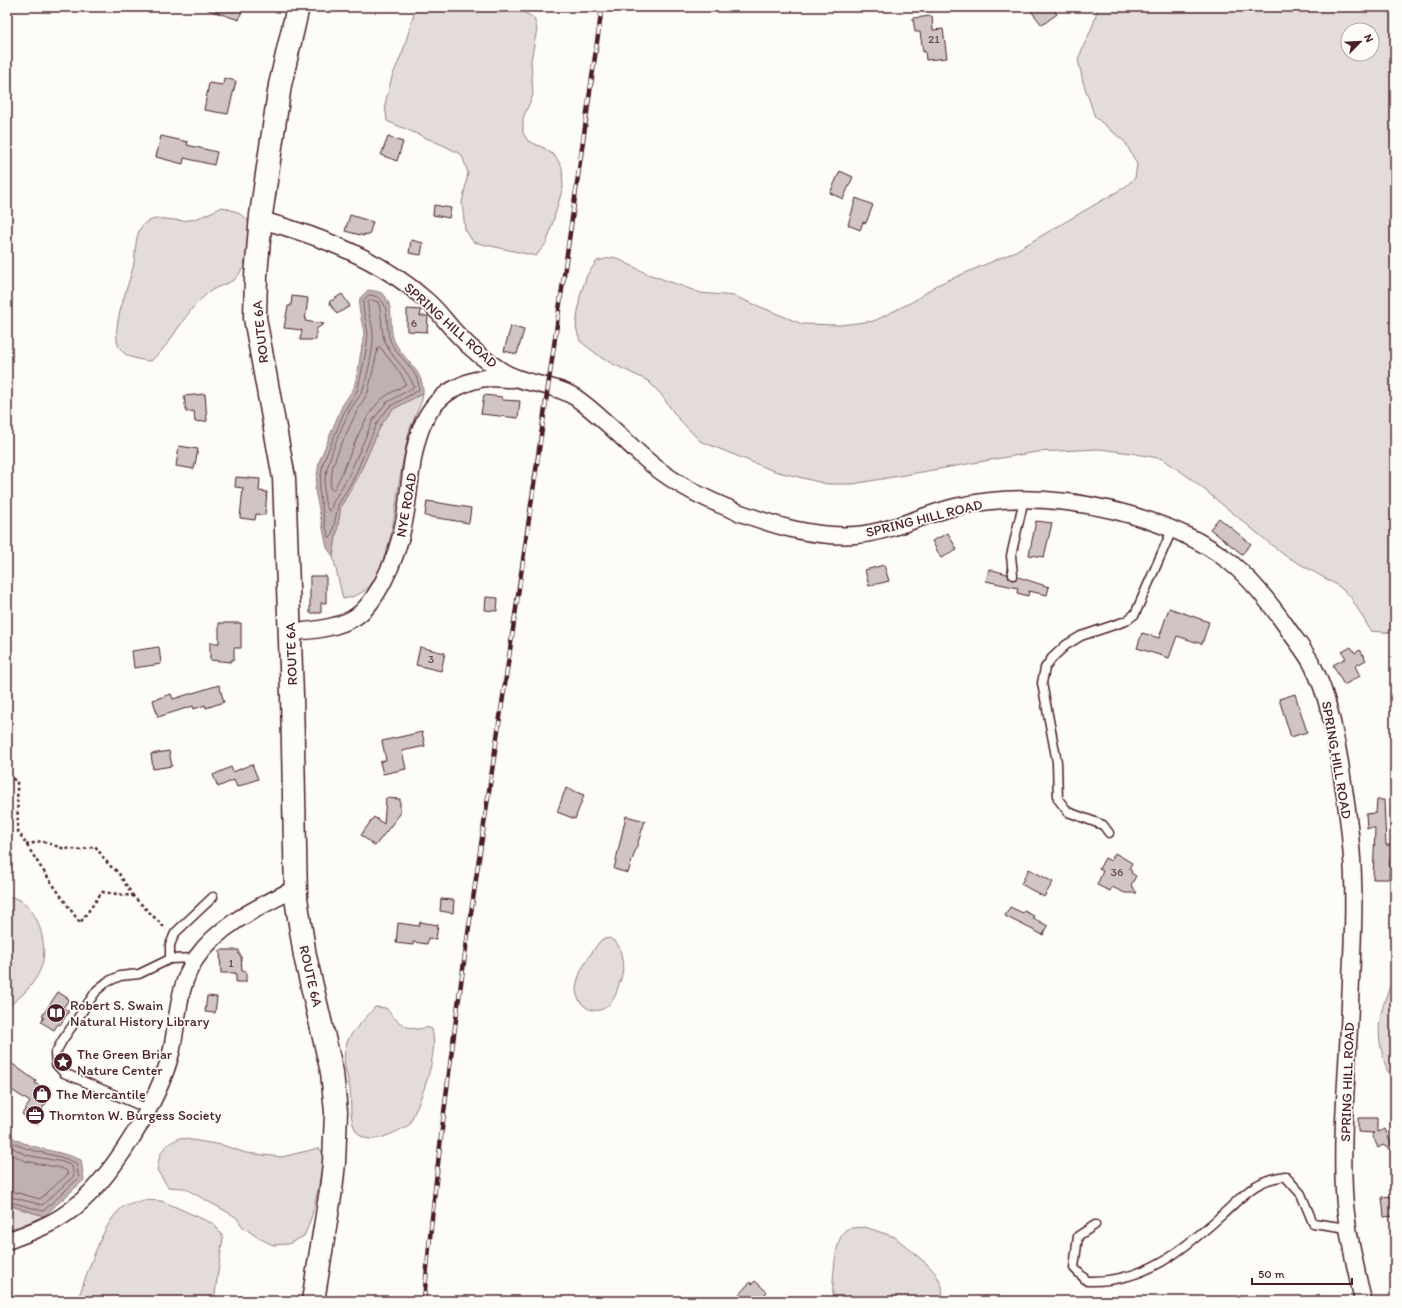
<svg xmlns="http://www.w3.org/2000/svg" width="1402" height="1308" viewBox="0 0 1402 1308" font-family="Itim,sans-serif">
<rect width="100%" height="100%" fill="#fdfcf7"/>
<filter id="ink" filterUnits="userSpaceOnUse"><feTurbulence type="fractalNoise" baseFrequency=".025" numOctaves="2"/><feDisplacementMap in="SourceGraphic" scale="8" xChannelSelector="R" yChannelSelector="G"/><feConvolveMatrix kernelMatrix="1 2 1 2 8 2 1 2 1" color-interpolation-filters="sRGB"/></filter>
<g filter="url(#ink)">
<path fill="#e3dcda" stroke="#967e82" fill-rule="evenodd" d="M416 7H515L534 18 537 29 531 60 533 95 523 118V133L528 141 544 148 555 156 562 167 563 187 547 242 536 256 473 242 465 229 462 203 468 173 462 155 445 146 387 121 385 104 392 77 403 51Z
M1098 7H1395V633L1371 631 1350 596 1337 585 1284 555 1190 478 1163 459 1131 453 1099 449 1036 452 853 484H827L774 471 700 441 676 416 660 393 648 381 603 359 580 341 576 327 580 296 587 275 597 261 614 257 648 274 701 293 734 296 802 324 840 325 874 321 914 301 937 285 1012 253 1125 187 1135 178 1137 164 1125 142 1095 117 1083 82 1078 59 1093 25ZM1348 30H1372V54H1348Z
M223 207 237 212 248 220C250 238 249 255 241 271 235 285 218 284 208 293 184 311 174 342 151 361 140 360 125 358 119 347 110 329 129 285 133 267 137 253 133 229 147 222 161 214 174 223 189 220 200 219 212 211 223 207Z
M423 393C422 404 417 410 414 419 409 429 407 440 405 451 395 492 396 549 372 583 365 593 354 597 343 599L333 556 341 506 357 479 381 425 392 410Z
M7 897C35 895 49 943 42 965 36 983 22 997 7 1007Z
M609 938C620 943 620 949 622 960 624 970 622 977 618 987 616 995 613 1002 606 1007 593 1017 576 1004 576 989 577 972 591 953 601 940Z
M1395 970V1084C1388 1075 1386 1068 1383 1057 1373 1017 1385 1006 1395 970Z
M375 1007 386 1008C393 1018 403 1028 417 1029 423 1029 426 1026 432 1029 439 1057 421 1099 409 1125 392 1134 362 1152 353 1124 350 1114 351 1101 350 1090 347 1070 340 1061 348 1040 351 1032 369 1015 375 1007Z
M180 1138 222 1145 246 1153 282 1157 319 1148 325 1156C318 1183 316 1211 304 1236L288 1244 273 1245 257 1237 243 1227 236 1217 184 1188 168 1187 157 1170C160 1151 162 1146 180 1138Z
M144 1200 162 1201 214 1224 223 1237 214 1301H77C87 1277 103 1217 126 1205 131 1202 139 1202 144 1200Z
M7 1205 44 1216 18 1227 7 1229Z
M865 1227 895 1237 928 1265 936 1274 942 1286 943 1301H833C832 1287 834 1236 847 1229 852 1227 860 1228 865 1227Z"/>
<path fill="#c0b1b1" stroke="#91777b" d="M368 290C374 291 381 291 385 296 394 308 389 324 393 338 401 359 424 369 423 393L392 410 381 425 357 479 341 506 333 556 327 548 315 490 319 462 342 406 354 388 358 370 364 333 359 308 360 298Z
M7 1134C29 1150 56 1149 81 1160L84 1180 44 1216 7 1204Z"/>
<g fill="none" stroke-linecap="round" stroke-linejoin="round">
<path stroke="#795961" stroke-width="1" d="M369 295C393 296 384 323 390 340 396 357 420 370 419 390L389 407 377 423 354 478 338 505 332 536 329 537 325 525 319 490 323 463 346 408 358 389 366 351 368 334 363 307 364 300Z
M371 300 378 302C383 315 380 329 385 342 392 359 408 369 414 387L386 403 373 420 349 475 333 502 331 510 329 511C313 489 339 432 350 410 354 403 360 397 363 389 368 372 374 350 373 332 372 322 367 312 368 302Z
M380 347 401 374 406 384C399 389 389 393 382 399 359 419 350 462 334 489L332 490 330 488 333 465 340 447 356 413 368 392 378 348Z
M7 1139C28 1154 54 1152 76 1163L79 1178 43 1211 7 1201
M7 1145 26 1155 63 1162 72 1166 74 1176 42 1205 7 1196
M7 1152 25 1161 61 1168 67 1171 68 1174 40 1199 7 1190"/>
</g>
<path fill="#d0c5c4" stroke="#4a1f2b" d="M206 7H243L239 20 206 9Z
M1028 7H1052L1057 14 1042 25Z
M932 16 933 30 943 29 947 58 926 60 925 51 923 52 920 32H915L913 18Z
M224 78 236 81 228 114 204 110 209 83 223 85Z
M161 136 188 142 187 145 217 152 214 165 184 158 183 164 156 157Z
M388 137 403 142 397 161 381 155Z
M840 171 853 177 843 199 830 193Z
M856 198 873 205 866 223 863 222 860 230 848 225Z
M434 205 451 208 449 218 433 215Z
M350 215 373 222 369 235 364 234V236L345 231Z
M411 240 423 243 421 255 409 253Z
M342 294 350 306 337 314 329 302Z
M292 296 308 298 305 321 324 324 316 329V340H300L302 330 284 328 288 306H291Z
M407 309 421 310 420 316H428L427 332 407 331Z
M511 326 524 330 517 354 504 351Z
M205 394 207 421 195 422 194 411 186 412 184 396Z
M484 395 502 397V400L520 401 518 418 481 414Z
M179 446 198 449 194 469 176 466Z
M236 477 260 479 259 491 267 492 265 515 256 514 255 520 240 518 243 488 235 487Z
M427 501 471 508 469 523 425 516Z
M1219 518 1251 544 1242 554 1210 529Z
M1036 521 1052 523 1044 557 1029 555Z
M948 533 957 550 941 558 932 541Z
M884 565 889 581 869 586 865 570Z
M989 569 1007 574 1011 580 1018 577 1049 587 1047 595 1029 591 1028 596 1017 593 1018 588 986 581Z
M310 576H326V603H321V613H310Z
M486 597 498 598 497 611 485 610Z
M1169 608 1209 622 1202 644 1177 636 1169 658 1137 648 1142 633 1159 638Z
M219 623H241V648H234V660H231V662L210 660V643H219Z
M159 647 161 664 134 668 132 651Z
M420 647 445 653 441 671 416 665Z
M1351 647 1355 653 1360 650 1366 660 1355 666 1360 676 1344 685 1333 665 1346 658 1342 652Z
M219 685 224 702 206 708 205 705 194 709 193 706 158 717 153 700 171 694 173 699Z
M1295 694 1307 732 1291 737 1279 699Z
M422 732 425 746 402 751 406 769 383 774 380 762 386 760 382 741Z
M169 751 172 766 153 769 151 754Z
M252 764 258 779 237 787 234 780 218 787 213 775 231 767 233 772Z
M566 788 584 795 575 819 557 812Z
M386 798 400 799V814L375 846 361 835 374 817 384 824Z
M1377 800H1384L1386 845H1390L1395 854V858H1390L1389 879H1373L1375 828H1367L1366 814 1376 813Z
M626 816 645 821 628 873 614 869Z
M1115 853 1132 863 1129 869 1132 871 1131 873 1136 876 1131 885 1137 893H1125L1112 887 1110 891 1097 885 1103 871 1099 869 1105 858 1111 861Z
M1029 869 1053 882 1044 897 1021 884Z
M441 899 454 900 453 913 440 911Z
M1010 907 1023 913 1024 911 1034 916 1033 918 1048 926 1043 935 1005 916Z
M420 922 438 925 436 939 428 938 427 944 413 942V945L396 943 398 923 419 926Z
M220 950H239V955H241L242 971H246V982H236V973H221Z
M58 992 69 999 63 1008 69 1011 60 1025 58 1024 54 1030 41 1022 44 1017 42 1016Z
M207 996 217 997 215 1013 205 1012Z
M7 1060 36 1081 35 1083 52 1094 40 1112 44 1115 37 1125 22 1114 30 1102 7 1087Z
M1358 1118H1377V1132L1385 1129 1395 1153 1383 1145 1378 1148 1372 1134 1374 1133 1358 1132Z
M1395 1196V1216L1384 1217 1382 1197Z
M755 1281 767 1292 758 1301H733L750 1282 752 1284Z"/>
<g fill="none" stroke-linecap="round" stroke-linejoin="round">
<g stroke="#4a1f2b" stroke-width="11">
<path id="lane" d="M1013 575 1011 556 1024 499
M1109 833 1103 825 1068 812 1058 799 1057 762 1042 683 1045 668 1052 658 1066 645 1081 636 1126 621 1135 614 1172 530
M170 959V945L175 933 213 897
M148 1109 64 1073 56 1064 55 1054 62 1041 97 990 107 982 120 976 139 974 170 959 196 958
M1095 1225 1078 1236 1074 1268 1087 1281C1144 1283 1182 1251 1222 1215 1244 1195 1255 1180 1285 1176L1301 1194 1313 1223 1347 1228"/>
</g>
<g stroke="#4a1f2b" stroke-width="19">
<path id="street" d="M261 220C320 236 381 259 427 301 439 311 447 324 458 335 471 349 486 361 502 371 525 386 557 383 579 400 602 417 621 437 642 456 669 481 704 499 738 512 776 526 815 538 856 535 891 532 922 515 955 507 1006 495 1061 498 1112 510 1153 520 1198 536 1231 563 1252 580 1270 603 1286 626 1294 638 1305 651 1312 664 1328 695 1334 729 1340 763 1344 790 1349 818 1351 846 1356 898 1352 952 1350 1004 1348 1066 1341 1129 1344 1191 1346 1229 1355 1264 1363 1301
M290 632C310 631 331 629 350 620 365 613 375 597 383 582 393 563 400 544 404 522 414 475 407 409 460 386 468 382 477 379 486 378 495 378 504 379 513 379
M7 1241C28 1233 49 1226 67 1213 110 1183 160 1100 172 1049 178 1019 178 983 197 957 220 924 261 906 296 888"/>
</g>
<g stroke="#4a1f2b" stroke-width="25">
<path id="secondary" d="M298 7 280 85 261 215 256 276 255 318 284 478 292 695 296 898 305 956 332 1072 336 1112 334 1163 331 1190 313 1301"/>
</g>
<path stroke="#4a1f2b" stroke-width="2.5" stroke-dasharray="3 3" stroke-linecap="butt" d="M7 776 17 781 18 831 40 866 80 923 102 892 133 896 166 929
M26 845 41 841 62 848 81 850 95 846 109 865 118 872 133 896"/>
<use href="#lane" stroke="#fdfcf7" stroke-width="8"/>
<use href="#street" stroke="#fdfcf7" stroke-width="16"/>
<use href="#secondary" stroke="#fdfcf7" stroke-width="22"/>
<g stroke="#4a1f2b" stroke-width="4.5">
<path id="rail" d="M424 1301C443 1083 478 867 510 650 542 436 571 221 602 7"/>
</g>
<use href="#rail" stroke="#fdfcf7" stroke-width="3" stroke-dasharray="9" stroke-linecap="butt"/>
</g>
</g>
<defs>
<g id="library-disc" transform="scale(1)"><circle r="9.5" fill="#4a1f2b" stroke="#fdfcf7"/><path d="M-6-4Q-3-5.5-.7-3.5V5Q-3 3-6 4ZM6-4Q3-5.5 .7-3.5V5Q3 3 6 4Z" fill="#fff"/></g>
<g id="sight-disc" transform="scale(1)"><circle r="9.5" fill="#4a1f2b" stroke="#fdfcf7"/><path d="M0-6L1.8-2.2L6-1.7L2.9 1.2L3.7 5.4L0 3.3L-3.7 5.4L-2.9 1.2L-6-1.7L-1.8-2.2Z" fill="#fff"/></g>
<g id="shop-disc" transform="scale(1)"><circle r="9.5" fill="#4a1f2b" stroke="#fdfcf7"/><path d="M-5-2.5h2.3a2.7 3.5 0 0 1 5.4 0H5L5.5 6h-11ZM-1.5-2.5h3a1.5 2.3 0 0 0-3 0Z" fill="#fff"/></g>
<g id="office-disc" transform="scale(1)"><circle r="9.5" fill="#4a1f2b" stroke="#fdfcf7"/><path d="M-6-3h4V-5.5h4V-3h4V5H-6ZM-1-4.5V-3h2v-1.5ZM-6 0V1H6V0Z" fill="#fff"/></g>
</defs>
<g fill-rule="evenodd">
<use href="#library-disc" x="56" y="1013"/>
<use href="#sight-disc" x="63" y="1062"/>
<use href="#shop-disc" x="42" y="1094"/>
<use href="#office-disc" x="35" y="1115"/>
</g>
<g text-anchor="middle" stroke-width="3.5" stroke-linejoin="round" paint-order="stroke">
<g font-size="12" fill="#6c4851">
<text x="934" y="43">21</text>
<text x="414" y="327">6</text>
<text x="431" y="663">3</text>
<text x="1117" y="876">36</text>
<text x="231" y="967">1</text>
</g>
<g font-size="14" fill="#4a1f2b" stroke="#fdfcf7">
<text transform="translate(451 325) rotate(42)" y="5">SPRING HILL ROAD</text>
<text transform="translate(260 332) rotate(-96)" y="5">ROUTE 6A</text>
<text transform="translate(406 505) rotate(-80)" y="5">NYE ROAD</text>
<text transform="translate(924 518) rotate(-14)" y="5">SPRING HILL ROAD</text>
<text transform="translate(291 654) rotate(-92)" y="5">ROUTE 6A</text>
<text transform="translate(1337 760) rotate(80)" y="5">SPRING HILL ROAD</text>
<text transform="translate(311 976) rotate(77)" y="5">ROUTE 6A</text>
<text transform="translate(1347 1082) rotate(-88)" y="5">SPRING HILL ROAD</text>
</g>
<g font-size="14" fill="#4a1f2b" stroke="#fdfcf7" text-anchor="start">
<text x="70" y="1010">Robert S. Swain<tspan x="70" dy="16">Natural History Library</tspan></text>
<text x="77" y="1059">The Green Briar<tspan x="77" dy="16">Nature Center</tspan></text>
<text x="56" y="1099">The Mercantile</text>
<text x="49" y="1120">Thornton W. Burgess Society</text>
</g>
</g>
<rect width="1402" height="1308" fill="none" stroke="#fdfcf7" stroke-width="24"/>
<rect x="12" y="12" width="1378" height="1284" fill="none" stroke="#4a1f2b" stroke-width="1.5" filter="url(#ink)"/>
<g transform="translate(1360 42) rotate(66)"><circle r="19" fill="#fdfcf7" stroke="#b5a4a5"/>
<path d="M0-3L7 15L0 10L-7 15Z" fill="#4a1f2b"/>
<text y="-6" font-size="11" font-weight="bold" text-anchor="middle" fill="#4a1f2b">N</text>
</g>
<path d="M1252 1278v6h100v-6" fill="none" stroke="#4a1f2b" stroke-width="2"/>
<text x="1258" y="1278" font-size="12" fill="#4a1f2b" stroke="#fdfcf7" stroke-width="3" paint-order="stroke">50 m</text>
</svg>
